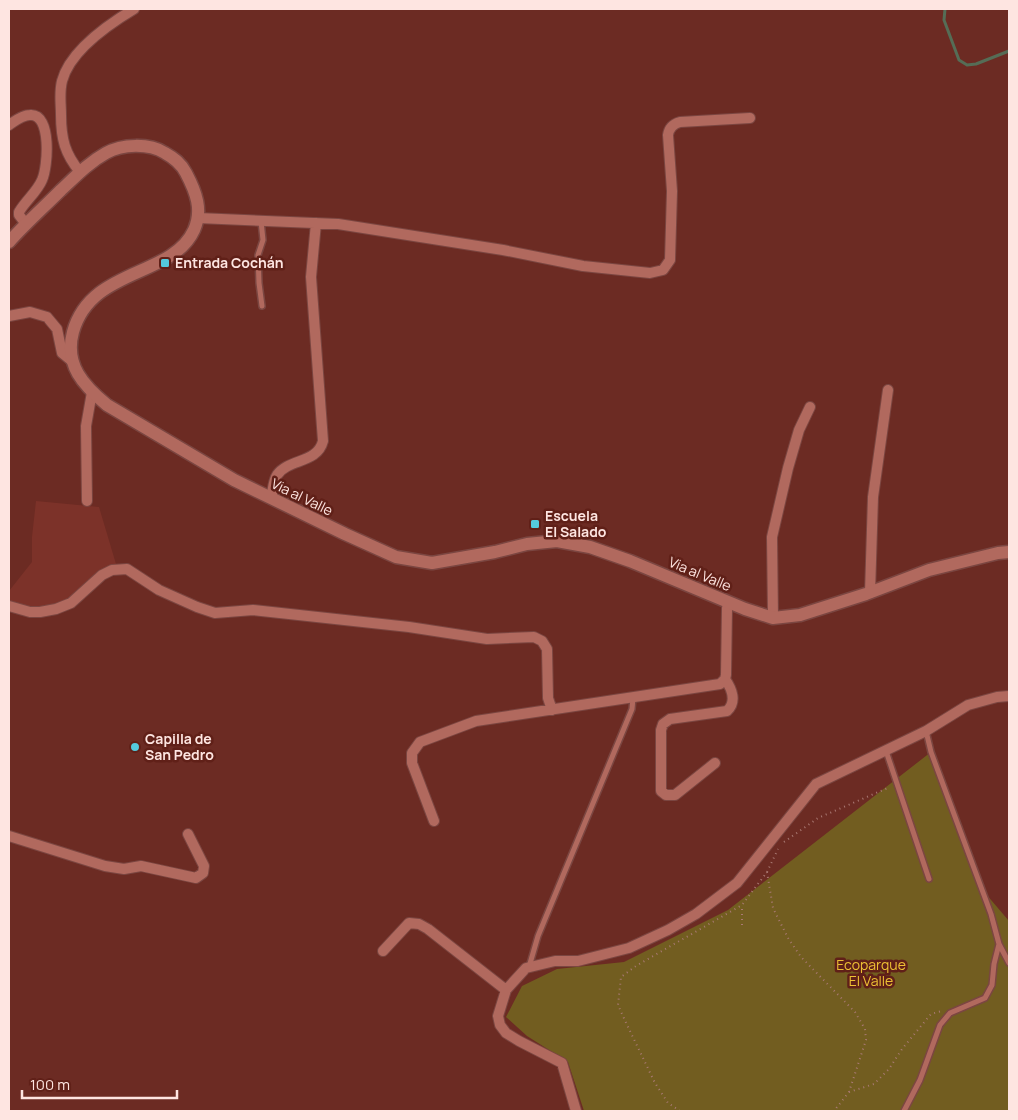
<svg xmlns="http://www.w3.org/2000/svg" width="1018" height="1120" viewBox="0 0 1018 1120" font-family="Manrope,sans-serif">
<rect width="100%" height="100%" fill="#6c2b23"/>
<path fill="#7c3229" d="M36 501 99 507 116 564 76 598 41 611 13 603 9 599V591L32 562V537Z"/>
<path fill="#725d20" d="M931 752 980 887 1009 921V1111H584L568 1062 527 1036 506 1017 522 986 557 969 624 962 728 910Z"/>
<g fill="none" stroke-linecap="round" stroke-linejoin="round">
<path stroke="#556d56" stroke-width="3" d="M945 9 944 20 959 60 967 65 976 64 1009 51"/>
<g stroke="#7b4641" stroke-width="8">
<path id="service" d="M261 221 263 240 258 255 259 283 262 306
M926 731 931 752 991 914 999 944 1009 963
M886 751 929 879
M529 967 538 936 632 709 633 698
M904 1111 920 1080 940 1025 950 1013 985 998 992 985 994 964 999 944"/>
</g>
<g stroke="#7b4641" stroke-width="12">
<path id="minor" d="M9 125C15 121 22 115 30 115 52 113 48 167 42 180 37 192 26 200 19 212V215L26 224
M80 172C65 154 61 139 61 115 61 104 59 93 62 81 70 51 109 24 134 9
M198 218 338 224 503 250 583 266 650 273 663 270 670 260 672 191 668 135C669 128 673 124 680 122L750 118
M9 316 30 312 47 317 57 329 62 353 73 362
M271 498C273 491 273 481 277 475 289 458 317 464 323 441L311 277 316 223
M87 501 86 426 92 392
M870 593 873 497 888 390
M9 606 30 612H40L56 609 71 603 102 575 112 570 127 569 159 590 197 607 215 613 253 610 409 627 487 639 534 637 542 641 547 649 548 698 552 710
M773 618 772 537 788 468 799 430 810 407
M715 763 675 795H666L661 791V730L663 724 670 719 727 711C737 702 732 689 725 679
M434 821 412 763V753L420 742 476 721 720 684 725 679 726 675 727 608 730 603
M9 836 105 866 124 869 141 866 196 878 203 873 204 866 188 834
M383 951 409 923 419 924 428 929 506 990
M576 1111 562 1063 519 1041 506 1033 500 1025 498 1016 506 990 526 968 555 961H578L629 948 668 930 696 914 737 883 816 784 926 731 968 705 997 697 1009 696"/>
</g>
<g stroke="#7b4641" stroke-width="15">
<path id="secondary" d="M9 242C25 224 43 208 60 191 75 177 88 163 106 153 122 144 149 143 165 153 174 158 181 163 186 173 196 192 203 210 194 230 172 278 91 267 73 332 64 365 84 386 107 405L234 480 345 534 396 557 432 563 495 552 527 544 557 541 590 547 630 561 745 609 773 618 800 615 866 594 929 570 998 553 1009 552"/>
</g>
<path stroke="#a97973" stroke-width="2" stroke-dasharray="1 4" stroke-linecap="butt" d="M784 842 818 818 890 787
M767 872 773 908 788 938 801 957 855 1012 865 1029 866 1040 849 1092 834 1111
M742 925V905
M849 1092 874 1084 889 1069 902 1049 931 1014 942 1011
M680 1111 668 1103 655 1083 627 1025 618 1005 621 977 636 966 742 905 767 872 778 849"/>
<use href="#service" stroke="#b1695e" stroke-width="5"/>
<use href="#minor" stroke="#b1695e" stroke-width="10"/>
<use href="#secondary" stroke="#b1695e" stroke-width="12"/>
</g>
<g fill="#54cadd" stroke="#602018" stroke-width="2">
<rect x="160" y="258" width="10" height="10" rx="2.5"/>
<rect x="530" y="519" width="10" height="10" rx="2.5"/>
<circle cx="135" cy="747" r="5"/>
</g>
<g text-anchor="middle" stroke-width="5" stroke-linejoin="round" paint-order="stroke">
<g font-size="14" font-weight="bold" fill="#fee5e1" stroke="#602018" text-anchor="start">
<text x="175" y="268">Entrada Cochán</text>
<text x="545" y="521">Escuela<tspan x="545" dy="16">El Salado</tspan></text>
<text x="145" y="744">Capilla de<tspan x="145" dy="16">San Pedro</tspan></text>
</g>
<g font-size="14" fill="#fee5e1" stroke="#602018">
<text transform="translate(302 497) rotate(26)" y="5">Via al Valle</text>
<text transform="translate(700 574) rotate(23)" y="5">Via al Valle</text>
</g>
<g font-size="14" fill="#edc034" stroke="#602018">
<text x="871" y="970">Ecoparque<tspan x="871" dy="16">El Valle</tspan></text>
</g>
</g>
<rect width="1018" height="1120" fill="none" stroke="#fee5e1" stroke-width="20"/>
<path d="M22 1090v8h155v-8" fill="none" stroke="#fee5e1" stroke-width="2.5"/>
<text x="30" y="1090" font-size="15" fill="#fee5e1" stroke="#602018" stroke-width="4" paint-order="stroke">100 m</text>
</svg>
